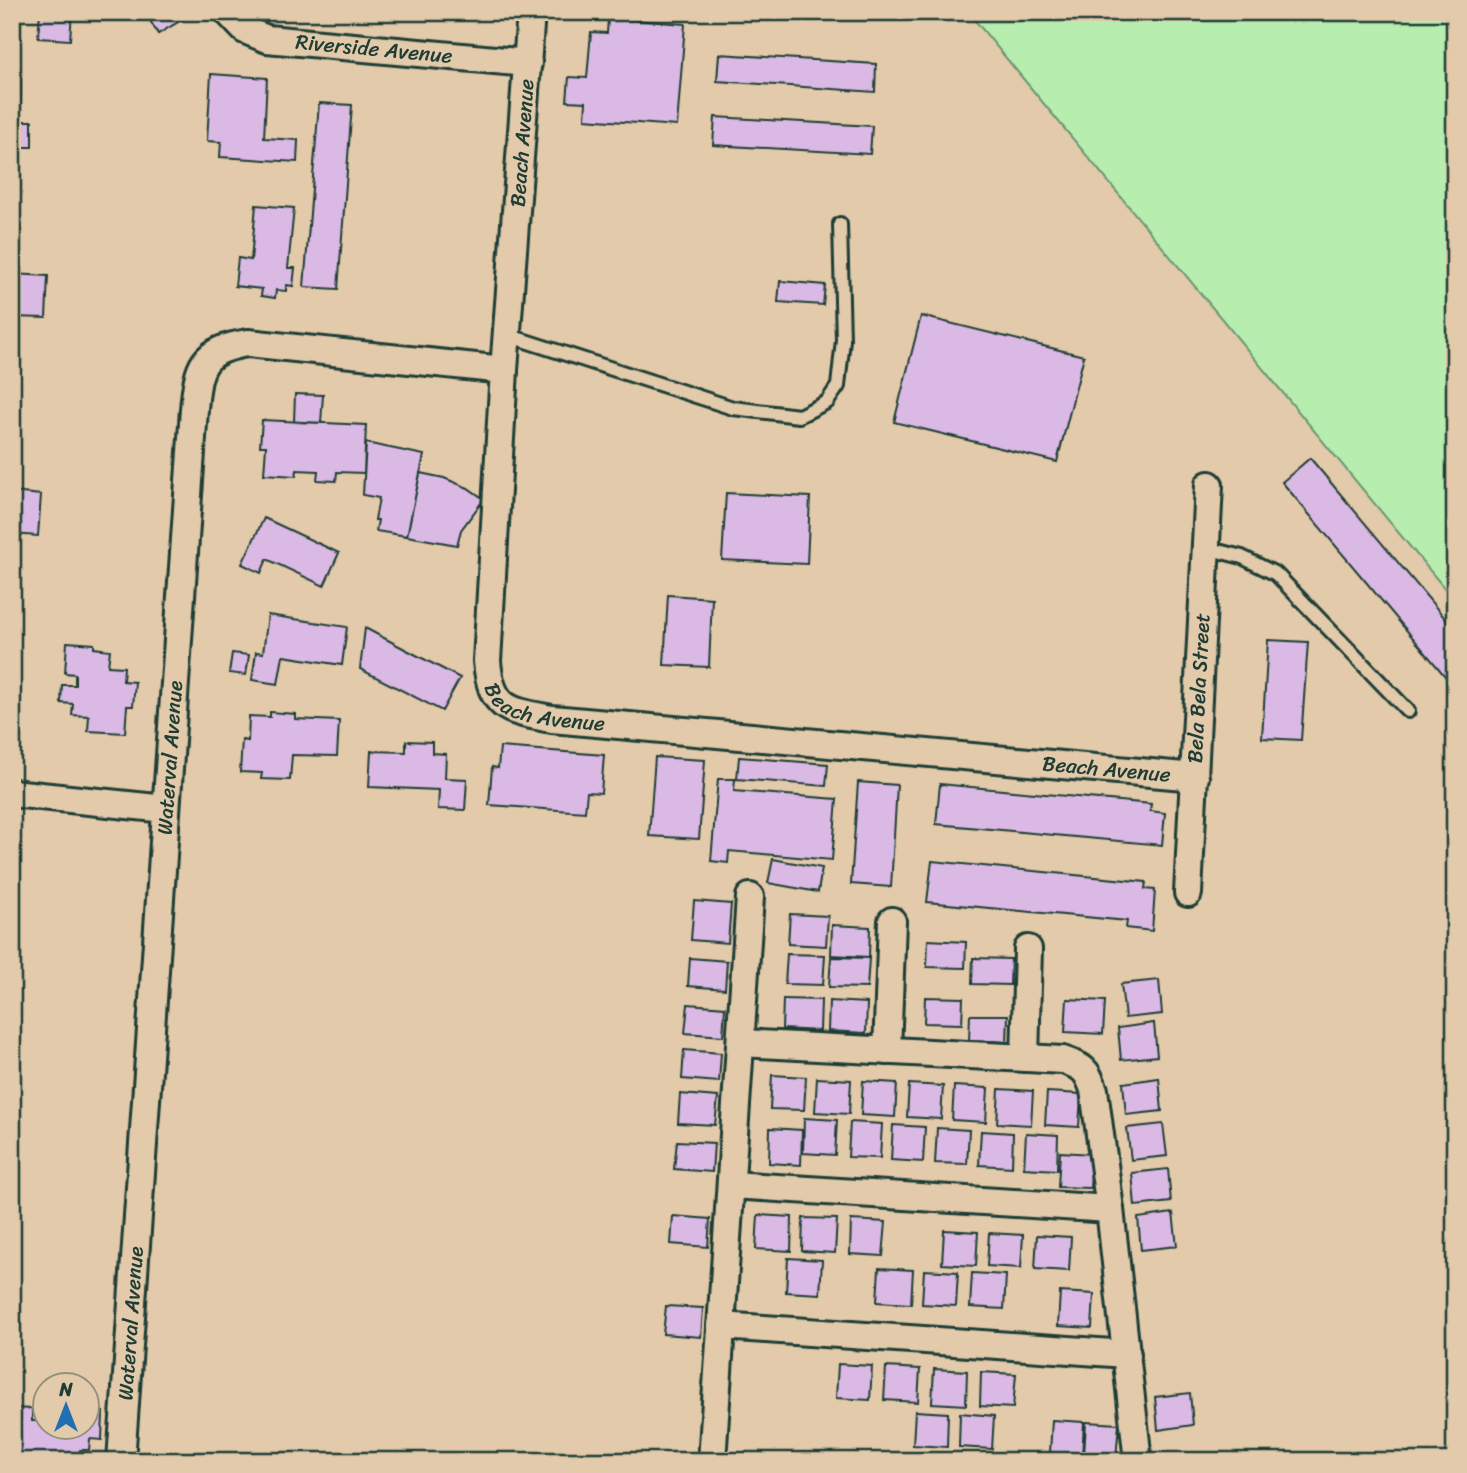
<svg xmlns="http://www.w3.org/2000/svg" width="1467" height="1473" viewBox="0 0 1467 1473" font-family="Sriracha,sans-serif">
<rect width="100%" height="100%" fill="#e3caab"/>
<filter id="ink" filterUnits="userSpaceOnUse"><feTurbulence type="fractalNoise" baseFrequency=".0143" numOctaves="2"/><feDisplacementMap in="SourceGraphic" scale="14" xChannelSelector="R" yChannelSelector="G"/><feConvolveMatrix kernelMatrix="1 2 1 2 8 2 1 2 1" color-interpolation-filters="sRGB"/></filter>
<g filter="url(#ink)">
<path fill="#b7eeb0" stroke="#6b9672" stroke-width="2" d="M968 12H1455V601Z"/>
<path fill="#dbb9e5" stroke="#1f3d34" stroke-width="2" d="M40 12H72L70 40 38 38Z
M145 12H186L188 16 158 34Z
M396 12H416V16L396 15Z
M465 12H498V19L465 17Z
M608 18 685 24 677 126 585 119 586 102 567 101 569 77 587 78 591 32 607 33Z
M719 54 876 64 875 92 717 81Z
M211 74 267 78 264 138 298 140 297 162 220 157 221 142 207 141Z
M12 80H21L20 121H32V147H12Z
M319 103 352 105 338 289 304 287Z
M715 117 872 126 870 154 713 145Z
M256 205 294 208 288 268H295L293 286 286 285V291L276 290 275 298 261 296 262 289 235 286 238 258 251 260Z
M12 274 48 276 46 318 12 317Z
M780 281 825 285 823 305 778 302Z
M921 316 1084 356 1057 462 894 422Z
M295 394 323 395 321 423 294 422Z
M262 420 366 425 364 473 337 472 336 481 317 480 318 471 297 470 296 476 264 474 266 446H260Z
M366 443 424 455 407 536 376 531 378 520H375L379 498 363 495Z
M1310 458 1455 630V688L1282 482Z
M420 473 444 478 468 488 484 499 461 530 457 545 407 536Z
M12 492 41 495 38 536 12 534Z
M726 493 810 497 807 564 722 560Z
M264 518 339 553 324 586 267 559 261 573 242 564Z
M668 595 712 598 709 667 664 665Z
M268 615 347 627 342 665 283 656 278 684 252 680 256 652 263 653Z
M365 628 460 678 442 711 360 669Z
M1268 640 1308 642 1301 740 1262 738Z
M67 642 94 644V648L110 650 108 666 124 667 123 681 135 682 133 706H127L125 733 88 731 89 716 72 715 73 704 61 703 62 685H75V674L65 673Z
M232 653 249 655 246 675 229 673Z
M270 712 295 714V719L339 721 337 756 292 755 290 780 261 779 262 773 240 772 242 740 248 741 249 716 270 717Z
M406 741 432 742V753L446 754 445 778 467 779 465 810 438 809 439 790 369 787 371 751 406 752Z
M500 747 604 755 601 793 587 792 585 812 489 805 492 767 498 768Z
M655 757 705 760 699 839 649 836Z
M739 757 828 764 826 786 737 779Z
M718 779H735L734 791 837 799 832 860 729 851 728 863 711 861Z
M858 782 897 785 891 887 851 884Z
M940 784 1151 804 1150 811 1165 813 1162 845 936 824Z
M12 833 17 834 13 887H12Z
M773 859 822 868 818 892 768 883Z
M932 861 1146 882 1145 889 1155 890 1152 931 1126 928 1127 921 927 902Z
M694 901 731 904 728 943 691 940Z
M790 914 828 916 826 946 788 944Z
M832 925 870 927 869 957 831 955Z
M928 940 966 942 965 968 927 967Z
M787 954 825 955 823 985 785 984Z
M831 957 869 958 867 988 829 987Z
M690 958 727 961 725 989 688 986Z
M973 958 1011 959 1010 985 972 984Z
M1159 980 1162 1014 1125 1018 1121 984Z
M925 997 963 998 962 1024 924 1023Z
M783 999 821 1000 820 1031 782 1029Z
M1067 999 1105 1001 1103 1034 1065 1032Z
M829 1001 867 1003 866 1033 828 1031Z
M688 1004 725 1007 723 1036 685 1033Z
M970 1015H1008L1007 1042 969 1040Z
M1154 1023 1157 1056 1121 1060 1118 1028Z
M684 1050 721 1053 719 1082 682 1079Z
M772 1075 806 1077 804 1110 770 1109Z
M817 1078 851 1080 849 1114 815 1112Z
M1159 1078 1162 1111 1126 1115 1123 1083Z
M863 1081 897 1083 895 1117 861 1115Z
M909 1084 943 1086 941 1119 907 1117Z
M954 1086 988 1088 986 1122 952 1120Z
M999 1089 1033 1091 1031 1125 997 1123Z
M1047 1092 1081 1094 1079 1127 1045 1125Z
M680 1094 718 1097 715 1125 678 1123Z
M804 1118 837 1120 835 1155 803 1153Z
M850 1122 882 1124 880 1158 848 1157Z
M1163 1124 1167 1156 1131 1160 1127 1128Z
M893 1125 925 1127 923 1162 891 1160Z
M770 1128 802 1130 801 1165 769 1163Z
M937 1128 969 1130 967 1164 935 1163Z
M981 1131 1013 1133 1012 1167 979 1165Z
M1026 1133 1058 1135 1057 1170 1024 1168Z
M677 1141 714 1143 712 1172 674 1169Z
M1060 1152 1092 1154 1090 1188 1058 1187Z
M1168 1169 1171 1202 1135 1206 1132 1173Z
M1173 1213 1177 1246 1141 1250 1138 1218Z
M758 1215 792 1217 791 1251 756 1249Z
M673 1216 710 1219 708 1247 671 1244Z
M803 1218 837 1219 835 1253 802 1251Z
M851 1220 886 1222 883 1256 850 1254Z
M944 1230 978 1232 976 1266 942 1264Z
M989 1233 1023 1235 1021 1268 987 1266Z
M1037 1235 1071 1237 1069 1271 1035 1269Z
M788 1258 822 1260 820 1294 786 1292Z
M879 1268 913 1270 911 1304 877 1302Z
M924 1270 958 1272 956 1306 922 1304Z
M972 1273 1006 1275 1004 1309 970 1307Z
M1060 1292 1094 1294 1092 1328 1058 1326Z
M666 1306 703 1308 701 1337 663 1334Z
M838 1364 872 1366 870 1400 836 1398Z
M886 1367 920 1369 918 1402 884 1400Z
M934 1369 967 1371 966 1405 932 1403Z
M981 1372 1016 1374 1013 1408 980 1406Z
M1190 1393 1193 1425 1158 1430 1155 1397Z
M12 1408 32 1409V1421H46V1428H88V1411L103 1412 102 1440 90 1439 89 1450H80L79 1461H12Z
M915 1411 948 1413 947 1447 913 1445Z
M960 1413 994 1416 992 1449 959 1447Z
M1052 1420 1084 1422 1082 1456 1050 1453Z
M1086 1422 1119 1424 1116 1458 1084 1456Z"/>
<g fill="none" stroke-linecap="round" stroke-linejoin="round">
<g stroke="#1f3d34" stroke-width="18">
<path id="service" d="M507 335 733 408 799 416 827 402 838 386 843 340 840 224
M1206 548 1242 557 1276 574 1408 711"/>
</g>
<g stroke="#1f3d34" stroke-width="32">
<g id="minor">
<path id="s1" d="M228 12 245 30 267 39 528 63"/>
<path id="s2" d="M531 12 504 370 487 661C491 710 509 711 552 719L1195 777"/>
<path d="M12 793 166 809"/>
<path id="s3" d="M1188 893 1209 485"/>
<path d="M741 1043 1063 1060C1083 1067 1087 1069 1094 1090L1110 1209 1138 1461"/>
<path d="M887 1051 892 921"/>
<path d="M1025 1058 1028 949"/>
<path d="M731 1185 1110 1209"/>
<path d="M721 1326 1127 1354"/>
<path id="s4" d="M121 1461 194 409C198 365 202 350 248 343L504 370"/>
<path d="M712 1461 750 897"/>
</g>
</g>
<use href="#service" stroke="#e3caab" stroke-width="12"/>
<use href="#minor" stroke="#e3caab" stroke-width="26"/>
</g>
</g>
<g text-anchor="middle" stroke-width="6" stroke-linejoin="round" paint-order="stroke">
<g font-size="21" fill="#1f3d34" stroke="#e3caab">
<text dy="7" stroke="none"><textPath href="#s1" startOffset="156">Riverside Avenue</textPath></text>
<text transform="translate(522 143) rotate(-86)" y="7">Beach Avenue</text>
<text dy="7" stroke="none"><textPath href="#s3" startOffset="205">Bela Bela Street</textPath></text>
<text dy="7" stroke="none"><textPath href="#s2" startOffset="738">Beach Avenue</textPath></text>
<text dy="7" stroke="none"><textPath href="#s4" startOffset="705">Waterval Avenue</textPath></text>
<text dy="7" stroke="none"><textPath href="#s2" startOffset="1306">Beach Avenue</textPath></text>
<text dy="7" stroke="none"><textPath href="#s4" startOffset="138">Waterval Avenue</textPath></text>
</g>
</g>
<rect width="1467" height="1473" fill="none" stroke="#e3caab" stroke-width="42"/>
<rect x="21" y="21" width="1425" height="1431" fill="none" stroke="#1f3d34" stroke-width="2.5" filter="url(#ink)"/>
<g transform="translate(66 1406)"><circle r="33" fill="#e3caab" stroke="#95927b" stroke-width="2"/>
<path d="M0-5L12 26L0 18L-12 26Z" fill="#1f6fb2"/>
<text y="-10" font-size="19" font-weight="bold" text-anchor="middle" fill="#1f3d34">N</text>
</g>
</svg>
